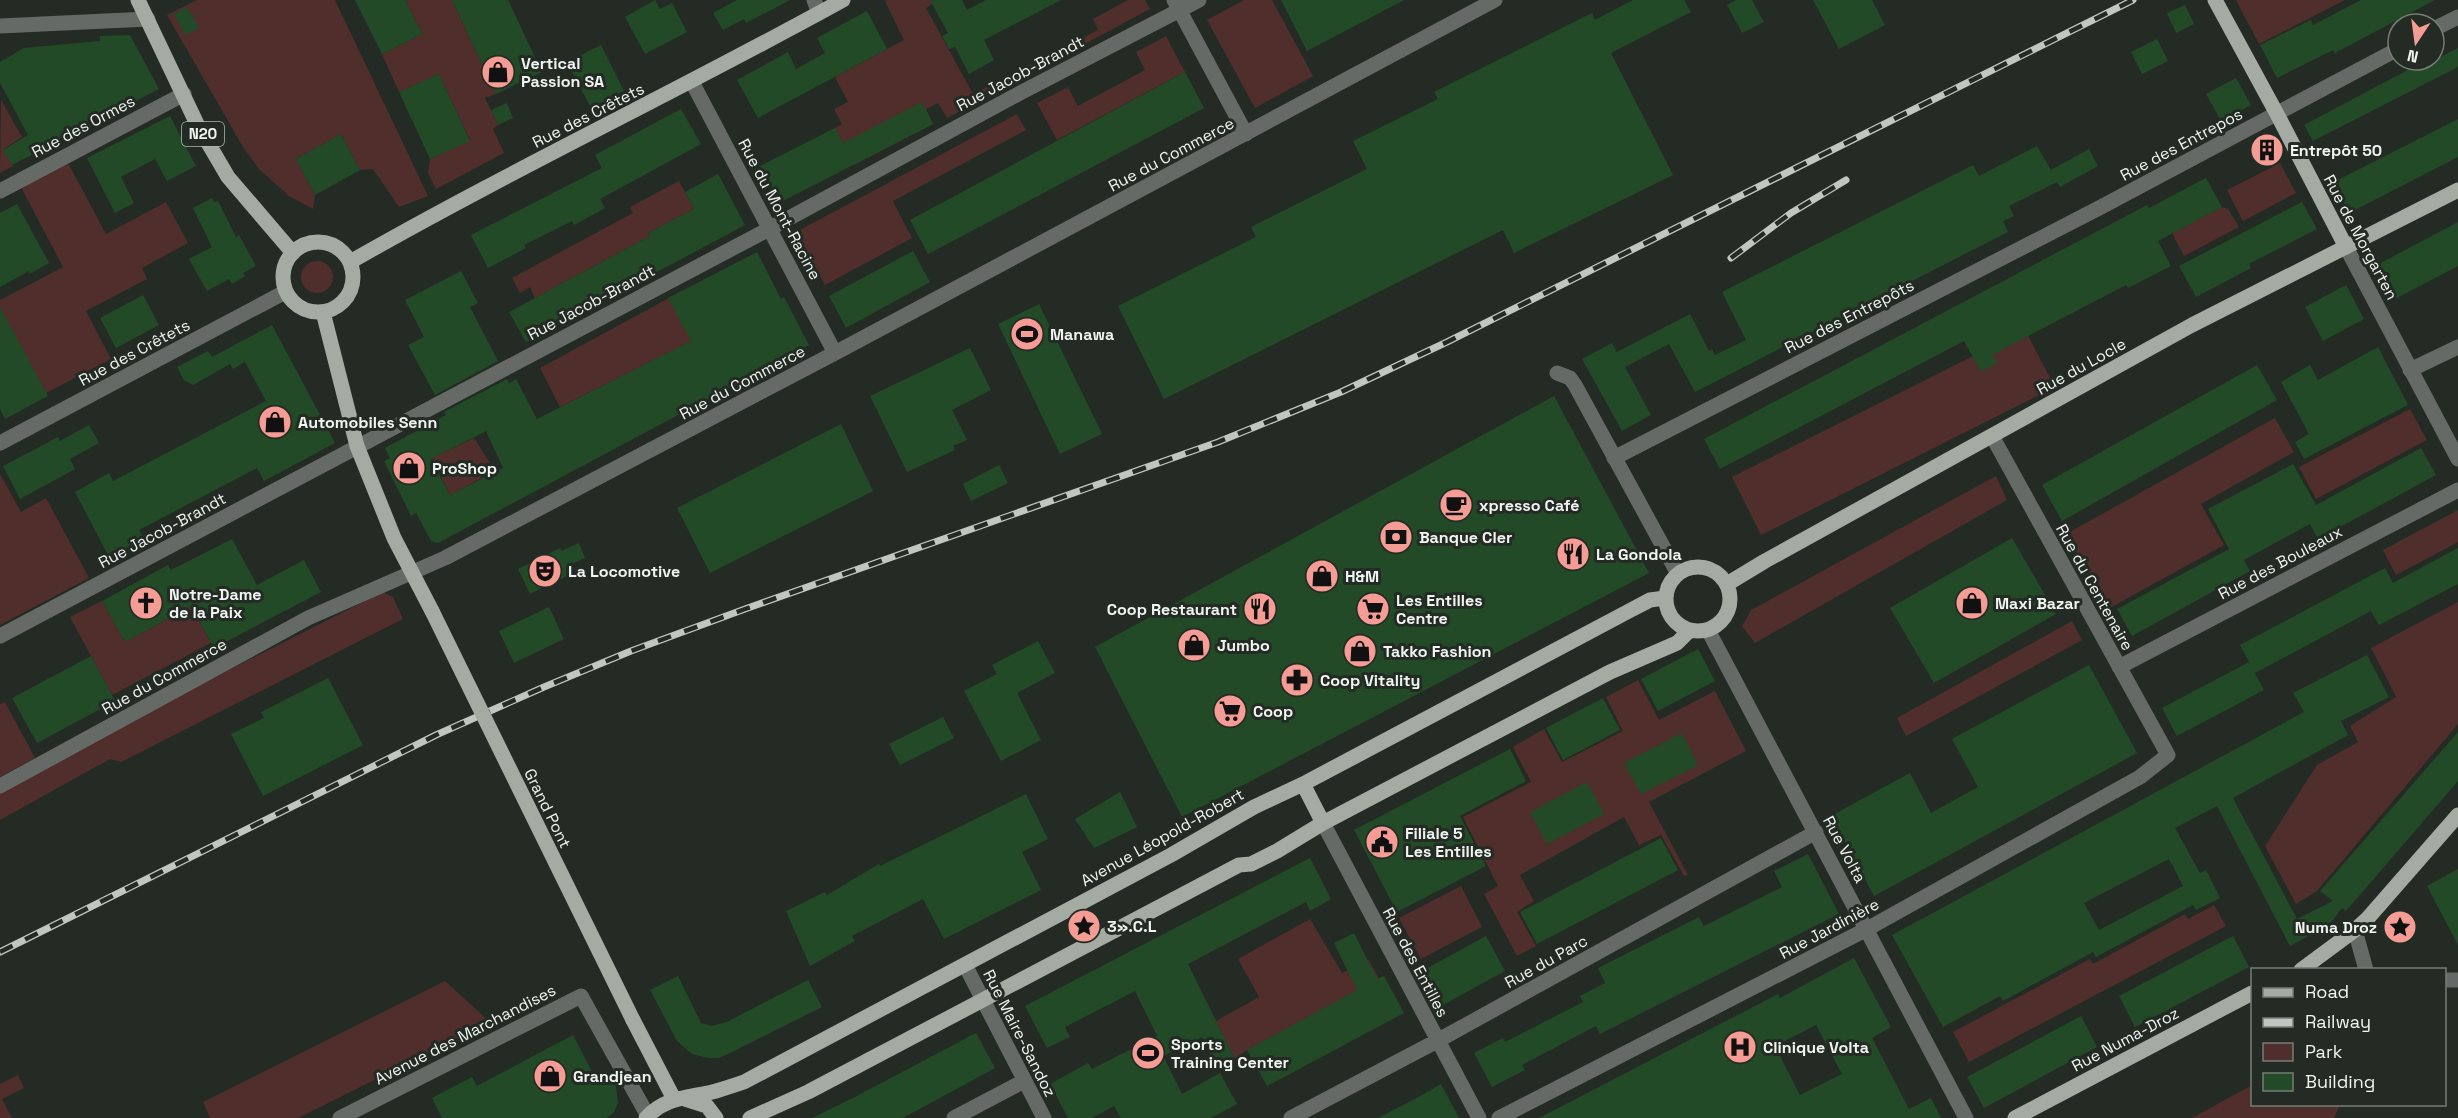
<svg xmlns="http://www.w3.org/2000/svg" width="2458" height="1118" viewBox="0 0 2458 1118" font-family="'Space Grotesk',sans-serif">
<rect width="100%" height="100%" fill="#242b24"/>
<path fill="#502e2b" d="M197 0H335L428 196 399 207 373 169 360 170 341 134 296 159 315 195 313 209 289 196 259 169 243 147 167 15Z
M405 0H452L496 94 485 98 498 125 493 129 504 153 436 189 428 173 430 159 470 140 439 74 399 92 382 54 422 34Z
M887 0H940L926 8 973 94 1098 30 1093 19 1128 0H1145L1150 9 947 118 938 103 926 109 933 124 854 165 835 128 842 124 834 109 848 102 835 77 904 40 885 1Z
M1244 0H1272L1313 76 1255 108 1207 20Z
M2236 0H2345L2259 44Z
M1166 36 1185 72 1057 140 1037 103 1068 87 1078 106 1145 70 1136 52Z
M1 100 22 137 4 149 13 166 0 173Z
M1017 114 1026 130 893 201 912 238 825 285 796 232Z
M68 163 106 234 166 202 188 243 142 268 147 279 86 311 111 359 6 414 0 408V300L63 267 21 187Z
M2280 163 2296 193 2243 221 2227 190Z
M679 181 694 209 648 233 650 236 535 298 530 287 520 293 512 278 633 213 630 207Z
M2222 207 2228 209 2239 227 2184 256 2172 233Z
M301 277a16 16 0 1 1 32 0a16 16 0 1 1-32 0Z
M669 298 692 341 560 407 540 368Z
M2025 330 2055 387 1761 535 1732 477Z
M2410 409 2427 440 2316 499 2299 467Z
M2275 418 2294 452 2201 504 2224 545 2108 609 2066 534Z
M474 438 495 471 450 495 432 458Z
M0 474 21 512 46 498 89 578 0 625Z
M1996 476 2007 500 1755 643 1742 626 1751 610Z
M2458 510V542L2396 575 2383 550Z
M383 592 393 597 403 619 121 762 110 759 0 820V792L205 682Z
M102 601 125 642 191 606 211 643 112 695 70 617Z
M2458 602V724L2317 891 2296 904 2265 846 2317 765 2358 742 2350 726 2396 697 2371 648Z
M2072 621 2082 640 1906 736 1897 718Z
M1638 680 1659 720 1715 691 1746 751 1649 802 1688 875 1684 876 1661 835 1639 845 1624 817 1520 875 1534 901 1517 912 1536 946 1517 956 1484 894 1498 886 1463 817 1531 782 1513 747 1544 729 1562 762 1623 731 1606 697Z
M5 702 35 758 0 777V704Z
M1461 886 1482 927 1421 959 1399 918Z
M2214 905 2226 926 1969 1062 1953 1032 2090 959 2093 964 2185 914 2188 919Z
M1310 919 1342 973 1369 960 1379 979 1247 1050 1235 1059 1216 1021 1259 997 1238 959Z
M445 981 490 1022 298 1118H210L203 1102Z
M18 1075 24 1088 2 1099 12 1118H0V1084Z
M2252 1085V1104L2340 1105 2334 1118H2192Z"/>
<path fill="#234a27" fill-rule="evenodd" d="M355 0H405L422 34 382 54Z
M452 0H508L542 72 496 94Z
M655 0 660 9 672 3 687 32 645 54 625 17Z
M737 0H790L746 23 744 19 723 30 713 13Z
M930 0H962L967 10 986 0H1061L984 40 994 60 969 74 955 47 949 49 942 36 948 33Z
M1281 0H1404L1307 51Z
M1633 0H1684L1691 12 1611 53 1673 175 1514 253 1503 230 1164 399 1118 306 1256 237 1251 227 1367 169 1353 141 1438 99 1434 92 1592 13 1595 20Z
M1736 0H1752L1764 22 1742 33 1727 5Z
M1813 0H1872L1885 25 1839 49Z
M2361 0H2435L2335 53 2333 50 2277 78 2260 45 2311 20 2313 25Z
M2185 5 2194 24 2176 33 2167 13Z
M187 7 199 28 185 35 174 14Z
M867 11 887 49 758 118 737 80 788 52 796 69 825 53 817 38Z
M130 35 159 89 12 165 3 150 28 135 0 83V62L24 48 100 41V36Z
M2157 39 2168 61 2142 74 2131 52Z
M601 45 624 91 591 108 567 62Z
M2458 48V67L2313 141 2304 125 2417 65 2419 68Z
M1185 72 1204 108 928 254 910 220Z
M439 74 470 141 430 159 399 92Z
M2236 78 2251 105 2221 121 2206 94Z
M922 102 933 124 779 203 760 166 835 128 843 143Z
M507 103 513 118 498 125 491 110Z
M681 109 701 144 600 199 605 208 574 225 572 221 524 245 526 248 488 268 471 235 602 168 595 155Z
M170 116 196 166 167 181 155 159 121 177 134 203 115 213 87 158Z
M2458 119V157L2349 213 2334 182Z
M341 134 360 170 315 195 296 159Z
M2272 138 2280 156 2264 164 2255 147Z
M2037 146 2051 170 2089 149 2098 166 2060 187 2057 182 2009 206 2014 216 2003 221 2008 232 1695 392 1669 344 1625 367 1651 415 1622 431 1582 359 1612 343 1617 352 1690 314 1709 351 1712 349 1715 355 1746 340 1722 292 1973 165 1979 176Z
M718 174 745 225 526 342 509 312 650 236 648 233 694 209 685 192Z
M2206 178 2222 207 2158 241 2171 266 2128 288 2126 285 1992 355 1997 363 1981 372 1964 341 1720 469 1704 439 2147 205 2149 208Z
M212 198 214 202 218 201 236 237 239 235 256 266 243 273 245 276 232 284 229 279 207 291 189 259 212 247 193 208Z
M2302 202 2317 229 2249 264 2251 268 2196 297 2179 266Z
M17 204 49 263 30 274 29 271 0 287V213Z
M2458 222V266L2395 299 2377 265Z
M913 251 930 282 846 328 829 296Z
M757 252 781 299 784 297 809 345 438 543 431 541 416 513 411 516 384 461 390 458 385 448 446 415 444 412 507 379 509 383 516 379 537 419 691 341 668 298ZM486 431 503 468 450 495 431 459Z
M461 271 478 303 470 307 498 361 435 395 408 345 424 337 405 300Z
M2346 285 2364 319 2323 341 2305 307Z
M143 295 159 325 116 348 100 318Z
M1039 304 1102 434 1060 454 998 324Z
M0 307 48 396 5 419 0 409Z
M272 325 335 443 264 481 257 468 139 530 144 538 109 557 75 492 109 473 113 481 266 401 245 362 233 369 230 364 193 385 184 380 177 367 208 351 212 357Z
M2378 347 2408 405 2304 459 2295 442 2309 434 2281 382 2310 365 2318 380Z
M970 348 991 390 952 410 967 440 953 446 955 450 907 472 870 396Z
M2257 365 2277 400 2062 521 2042 485Z
M1554 396 1649 573 1182 817 1095 647Z
M841 424 873 491 710 573 677 508Z
M89 425 99 443 70 459 75 469 20 499 3 466 58 437 60 441Z
M2421 448 2436 475 2318 539 2310 524 2244 560 2250 571 2132 636 2117 609 2229 549 2208 509 2293 464 2316 505Z
M999 465 1008 483 971 501 963 484Z
M2012 538 2056 614 1934 683 1890 608Z
M232 539 257 585 304 560 321 592 214 648 191 606 125 642 102 601 168 565 171 570Z
M579 543 585 558 569 565 573 573 530 594 518 569 560 548 561 551Z
M2458 548V584L2379 625 2371 611 2255 673 2240 645 2385 568 2393 583Z
M549 607 564 639 514 663 499 631Z
M1038 641 1055 673 1017 693 1041 740 1001 761 964 691 997 674 992 665Z
M1698 649 1715 681 1658 711 1641 679Z
M2367 655 2389 697 2341 721 2348 735 2233 798 2297 919 2333 901 2320 891 2458 732V781L2346 911 2342 908 2330 924 2290 946 2217 806 2175 828 2200 873 2206 870 2220 898 2196 910 2193 905 2096 957 2093 952 2003 1001 2000 996 1943 1027 1892 935 2304 712 2293 693ZM2169 859 2183 886 2099 930 2084 903Z
M91 656 115 701 37 743 12 698Z
M2249 662 2264 690 2177 736 2162 708Z
M2089 665 2137 753 1874 896 1831 816 1910 773 1931 813 1978 787 1952 739Z
M328 678 363 745 263 796 231 734 264 718 261 712Z
M1603 698 1620 730 1563 760 1546 728Z
M943 717 954 738 900 765 889 744Z
M1682 733 1698 765 1641 794 1624 763Z
M1510 749 1526 781 1460 816 1486 866 1397 912 1354 830Z
M1587 782 1604 814 1547 844 1530 812Z
M1120 792 1137 827 1094 848 1075 819Z
M1026 794 1048 839 1022 852 1041 890 944 939 923 899 852 936 855 941 810 966 786 911 825 892 827 895 879 864 880 866Z
M1661 838 1678 870 1537 944 1520 912Z
M1808 854 1839 914 1600 1034 1596 1026 1522 1065 1525 1070 1492 1087 1474 1053 1503 1038 1505 1042 1583 1002 1580 996 1605 983 1598 968 1699 917 1704 926 1782 887 1774 871Z
M1310 858 1331 899 1310 911 1306 902 1188 964 1235 1059 1217 1067 1202 1037 1163 1056 1182 1094 1220 1073 1237 1104 1211 1118H1121L1114 1106 1092 1118H1068L1050 1084 1088 1063 1092 1069 1157 1036 1135 991 1065 1027 1070 1037 1047 1048 1025 1006Z
M2458 869V945L2427 886Z
M1354 933 1377 979 1384 976 1404 1013 1267 1086 1247 1050 1357 990 1334 943Z
M1486 936 1505 971 1443 1005 1424 970Z
M2233 936 2249 967 2135 1027 2119 996Z
M1854 958 1891 1027 1872 1038 1909 1109 1931 1098 1941 1118H1539L1778 994 1780 998ZM1816 1025 1842 1074 1800 1095 1775 1046Z
M678 976 701 1023 712 1026 727 1022 808 980 822 1007 726 1055 719 1058H708L692 1054 677 1041 650 990Z
M2081 1016 2097 1047 1984 1108 1967 1077Z
M976 1033 995 1068 903 1118H812L851 1099Z
M573 1035 593 1074 610 1079 616 1086 618 1103 614 1112 607 1118H442L432 1098 472 1077 477 1086Z
M1441 1084 1459 1118H1378L1424 1094Z"/>
<g fill="none" stroke-linecap="round" stroke-linejoin="round">
<path stroke="#666a66" stroke-width="15" d="M814 0 819 13
M1174 0 1246 134
M0 26 148 19
M2434 29 2458 17
M692 82 835 353
M0 191 184 94
M2346 247 2458 459
M2410 370 2458 347
M1557 373 1570 378 1575 385 1678 574
M0 443 285 292
M1614 458 2101 207 2398 49
M1708 630 1966 1118
M0 636 769 229 1020 93 1199 0
M2119 667 2458 490
M0 786 308 618 445 558 835 353 1495 0
M1323 823 1479 1118
M2355 930 2366 970
M965 965 1044 1118
M2444 980H2458
M340 1118 581 996 648 1116
M954 1118 1024 1081
M1291 1118 1437 1041 1816 832
M1499 1118 1867 929 2140 777 2168 755 1992 436"/>
<path stroke="#a3aba3" stroke-width="15" d="M138 0 197 124 228 177 293 253
M2215 0 2277 114 2346 247
M283 277a35 35 0 1 1 70 0a35 35 0 1 1-70 0Z
M350 262C511 170 680 90 843 0
M323 312 357 446 394 538 432 611
M1666 599a32 32 0 1 1 64 0a32 32 0 1 1-64 0Z
M1727 584 1765 561 2192 325 2458 190
M1303 784 1323 823
M2301 970 2355 930 2368 918 2458 815
M633 1020 674 1099
M685 1099 707 1106 716 1118
M646 1118C666 1096 690 1098 716 1091 726 1088 735 1085 744 1082L1171 855 1254 807 1303 784 1629 611 1650 600 1665 598
M750 1118 808 1092 1239 865 1251 864 1277 851 1323 823 1610 672 1677 643 1689 631
M2015 1118 2252 993"/>
<g stroke="#c0c6c1" stroke-width="7">
<path id="rail" d="M1731 258 1791 213 1846 180
M0 952 436 735 544 687 631 651 745 609 1218 442 1341 392 1447 342 2133 0"/>
</g>
<use href="#rail" stroke="#242b24" stroke-width="4.5" stroke-dasharray="14" stroke-linecap="butt"/>
<path stroke="#a3aba3" stroke-width="15" d="M432 611 633 1020"/>
</g>
<defs>
<g id="shop-disc" transform="scale(1.725)"><circle r="9.5" fill="#f59c94" stroke="#242b24"/><path d="M-5-2.5h2.3a2.7 3.5 0 0 1 5.4 0H5L5.5 6h-11ZM-1.5-2.5h3a1.5 2.3 0 0 0-3 0Z" fill="#111"/></g>
<g id="building-disc" transform="scale(1.725)"><circle r="9.5" fill="#f59c94" stroke="#242b24"/><path d="M-4-6H4V6H1V3H-1V6H-4ZM-2.5-4.3h1.7v1.8h-1.7ZM.8-4.3h1.7v1.8H.8ZM-2.5-1h1.7V.8h-1.7ZM.8-1h1.7V.8H.8Z" fill="#111"/></g>
<g id="stadium-disc" transform="scale(1.725)"><circle r="9.5" fill="#f59c94" stroke="#242b24"/><path d="M0-5a6.5 5 0 1 0 0 10a6.5 5 0 1 0 0-10ZM-3.5-1.8h7v3.6h-7Z" fill="#111"/></g>
<g id="cafe-disc" transform="scale(1.725)"><circle r="9.5" fill="#f59c94" stroke="#242b24"/><path d="M-5.5-4.5H6V0H3Q3 3.5 0 3.5H-2.5Q-5.5 3.5-5.5 0ZM3-3.2v2h1.7v-2ZM-6 4.5H4V6H-6Z" fill="#111"/></g>
<g id="bank-disc" transform="scale(1.725)"><circle r="9.5" fill="#f59c94" stroke="#242b24"/><path d="M-6-4H6V4H-6ZM0-2.3a2.3 2.3 0 1 0 0 4.6a2.3 2.3 0 1 0 0-4.6Z" fill="#111"/></g>
<g id="restaurant-disc" transform="scale(1.725)"><circle r="9.5" fill="#f59c94" stroke="#242b24"/><path d="M-5-6h1v4h1v-4h1v4h1v-4h1v5L-1.5 .5V6h-2V.5L-5-1ZM5-6V6H3V1.5H1.5Q1.5-4 5-6Z" fill="#111"/></g>
<g id="theatre-disc" transform="scale(1.725)"><circle r="9.5" fill="#f59c94" stroke="#242b24"/><path d="M-5-5.5Q0-4 5-5.5V0Q5 5 0 6Q-5 5-5 0ZM-3.3-2.5H-1v1.5H-3.3ZM1-2.5H3.3v1.5H1ZM-2.8 1Q0 5.5 2.8 1Z" fill="#111"/></g>
<g id="church-disc" transform="scale(1.725)"><circle r="9.5" fill="#f59c94" stroke="#242b24"/><path d="M-1.2-6h2.4v3.5h3.3v2.4h-3.3V6h-2.4V-.1h-3.3v-2.4h3.3Z" fill="#111"/></g>
<g id="supermarket-disc" transform="scale(1.725)"><circle r="9.5" fill="#f59c94" stroke="#242b24"/><path d="M-6-5.5h2.5l.6 2H6L4.5 2H-2.5L-4.4-4H-6ZM-1.5 3.2a1.3 1.3 0 1 0 .1 0ZM3 3.2a1.3 1.3 0 1 0 .1 0Z" fill="#111"/></g>
<g id="pharmacy-disc" transform="scale(1.725)"><circle r="9.5" fill="#f59c94" stroke="#242b24"/><path d="M-2-6h4v4h4v4h-4v4h-4v-4h-4v-4h4Z" fill="#111"/></g>
<g id="civic-disc" transform="scale(1.725)"><circle r="9.5" fill="#f59c94" stroke="#242b24"/><path d="M-.6-6.5H3V-4.5H.6V-3L4-1V1h2V6H-6V1h2V-1L-.6-3ZM-1.2 2.5V6h2.4V2.5Z" fill="#111"/></g>
<g id="sight-disc" transform="scale(1.725)"><circle r="9.5" fill="#f59c94" stroke="#242b24"/><path d="M0-6L1.8-2.2L6-1.7L2.9 1.2L3.7 5.4L0 3.3L-3.7 5.4L-2.9 1.2L-6-1.7L-1.8-2.2Z" fill="#111"/></g>
<g id="hospital-disc" transform="scale(1.725)"><circle r="9.5" fill="#f59c94" stroke="#242b24"/><path d="M-5-5h3v3.5h4V-5h3V5h-3V1.5h-4V5h-3Z" fill="#111"/></g>
</defs>
<g fill-rule="evenodd">
<use href="#shop-disc" x="498" y="72"/>
<use href="#building-disc" x="2267" y="150"/>
<use href="#stadium-disc" x="1027" y="334"/>
<use href="#shop-disc" x="275" y="422"/>
<use href="#shop-disc" x="409" y="468"/>
<use href="#cafe-disc" x="1456" y="505"/>
<use href="#bank-disc" x="1396" y="537"/>
<use href="#restaurant-disc" x="1573" y="554"/>
<use href="#theatre-disc" x="545" y="571"/>
<use href="#shop-disc" x="1322" y="576"/>
<use href="#church-disc" x="146" y="603"/>
<use href="#shop-disc" x="1972" y="603"/>
<use href="#restaurant-disc" x="1260" y="609"/>
<use href="#supermarket-disc" x="1373" y="609"/>
<use href="#shop-disc" x="1194" y="645"/>
<use href="#shop-disc" x="1360" y="651"/>
<use href="#pharmacy-disc" x="1297" y="680"/>
<use href="#supermarket-disc" x="1230" y="711"/>
<use href="#civic-disc" x="1382" y="842"/>
<use href="#sight-disc" x="1084" y="926"/>
<use href="#sight-disc" x="2400" y="927"/>
<use href="#hospital-disc" x="1740" y="1047"/>
<use href="#stadium-disc" x="1148" y="1053"/>
<use href="#shop-disc" x="550" y="1076"/>
</g>
<g text-anchor="middle" stroke-width="6" stroke-linejoin="round" paint-order="stroke">
<rect fill="#242b24" stroke="#b3b8b4" stroke-width="1.5" x="182" y="122" width="42" height="24" rx="4.5"/>
<g font-size="15" font-weight="bold" fill="#f0f5f1">
<text x="203" y="139">N20</text>
</g>
<g font-size="16" font-weight="bold" fill="#f0f5f1" stroke="#242b24" text-anchor="start">
<text x="521" y="69">Vertical<tspan x="521" dy="18">Passion SA</tspan></text>
<text x="2290" y="156">Entrepôt 50</text>
<text x="1050" y="340">Manawa</text>
<text x="298" y="428">Automobiles Senn</text>
<text x="432" y="474">ProShop</text>
<text x="1479" y="511">xpresso Café</text>
<text x="1419" y="543">Banque Cler</text>
<text x="1596" y="560">La Gondola</text>
<text x="568" y="577">La Locomotive</text>
<text x="1345" y="582">H&amp;M</text>
<text x="169" y="600">Notre-Dame<tspan x="169" dy="18">de la Paix</tspan></text>
<text x="1396" y="606">Les Entilles<tspan x="1396" dy="18">Centre</tspan></text>
<text x="1995" y="609">Maxi Bazar</text>
<text x="1237" y="615" text-anchor="end">Coop Restaurant</text>
<text x="1217" y="651">Jumbo</text>
<text x="1383" y="657">Takko Fashion</text>
<text x="1320" y="686">Coop Vitality</text>
<text x="1253" y="717">Coop</text>
<text x="1405" y="839">Filiale 5<tspan x="1405" dy="18">Les Entilles</tspan></text>
<text x="1107" y="932">3».C.L</text>
<text x="2377" y="933" text-anchor="end">Numa Droz</text>
<text x="1171" y="1050">Sports<tspan x="1171" dy="18">Training Center</tspan></text>
<text x="1763" y="1053">Clinique Volta</text>
<text x="573" y="1082">Grandjean</text>
</g>
<g font-size="16" fill="#f0f5f1" stroke="#242b24">
<text transform="translate(1020 73) rotate(-28)" y="6">Rue Jacob-Brandt</text>
<text transform="translate(588 115) rotate(-27)" y="6">Rue des Crêtets</text>
<text transform="translate(83 126) rotate(-28)" y="6">Rue des Ormes</text>
<text transform="translate(2181 144) rotate(-28)" y="6">Rue des Entrepos</text>
<text transform="translate(1171 154) rotate(-28)" y="6">Rue du Commerce</text>
<text transform="translate(780 209) rotate(62)" y="6">Rue du Mont-Racine</text>
<text transform="translate(2361 237) rotate(62)" y="6">Rue de Morgarten</text>
<text transform="translate(591 302) rotate(-28)" y="6">Rue Jacob-Brandt</text>
<text transform="translate(1849 316) rotate(-27)" y="6">Rue des Entrepôts</text>
<text transform="translate(134 352) rotate(-28)" y="6">Rue des Crêtets</text>
<text transform="translate(2081 366) rotate(-29)" y="6">Rue du Locle</text>
<text transform="translate(742 382) rotate(-28)" y="6">Rue du Commerce</text>
<text transform="translate(162 530) rotate(-28)" y="6">Rue Jacob-Brandt</text>
<text transform="translate(2280 562) rotate(-28)" y="6">Rue des Bouleaux</text>
<text transform="translate(2095 587) rotate(61)" y="6">Rue du Centenaire</text>
<text transform="translate(164 676) rotate(-29)" y="6">Rue du Commerce</text>
<text transform="translate(548 808) rotate(64)" y="6">Grand Pont</text>
<text transform="translate(1162 837) rotate(-29)" y="6">Avenue Léopold-Robert</text>
<text transform="translate(1845 849) rotate(62)" y="6">Rue Volta</text>
<text transform="translate(1829 928) rotate(-28)" y="6">Rue Jardinière</text>
<text transform="translate(1546 961) rotate(-29)" y="6">Rue du Parc</text>
<text transform="translate(1416 962) rotate(62)" y="6">Rue des Entilles</text>
<text transform="translate(1020 1033) rotate(63)" y="6">Rue Maire-Sandoz</text>
<text transform="translate(465 1034) rotate(-27)" y="6">Avenue des Marchandises</text>
<text transform="translate(2125 1039) rotate(-28)" y="6">Rue Numa-Droz</text>
</g>
</g>
<rect x="2251" y="968" width="195" height="138" fill="#242b24" stroke="#767c76" stroke-width="1.5"/>
<rect x="2263" y="988" width="30" height="9" fill="#a3aba3" stroke="#767c76" stroke-width="1.5"/>
<text x="2305" y="998" font-size="18" fill="#f0f5f1">Road</text>
<rect x="2263" y="1018" width="30" height="9" fill="#c0c6c1" stroke="#767c76" stroke-width="1.5"/>
<text x="2305" y="1028" font-size="18" fill="#f0f5f1">Railway</text>
<rect x="2263" y="1043" width="30" height="18" fill="#502e2b" stroke="#767c76" stroke-width="1.5"/>
<text x="2305" y="1058" font-size="18" fill="#f0f5f1">Park</text>
<rect x="2263" y="1073" width="30" height="18" fill="#234a27" stroke="#767c76" stroke-width="1.5"/>
<text x="2305" y="1088" font-size="18" fill="#f0f5f1">Building</text>
<g transform="translate(2416 42) rotate(193)"><circle r="28" fill="#242b24" stroke="#767c76" stroke-width="1.5"/>
<path d="M0-4.5L10 22L0 15L-10 22Z" fill="#f59c94"/>
<text y="-9" font-size="16" font-weight="bold" text-anchor="middle" fill="#f0f5f1">N</text>
</g>
</svg>
